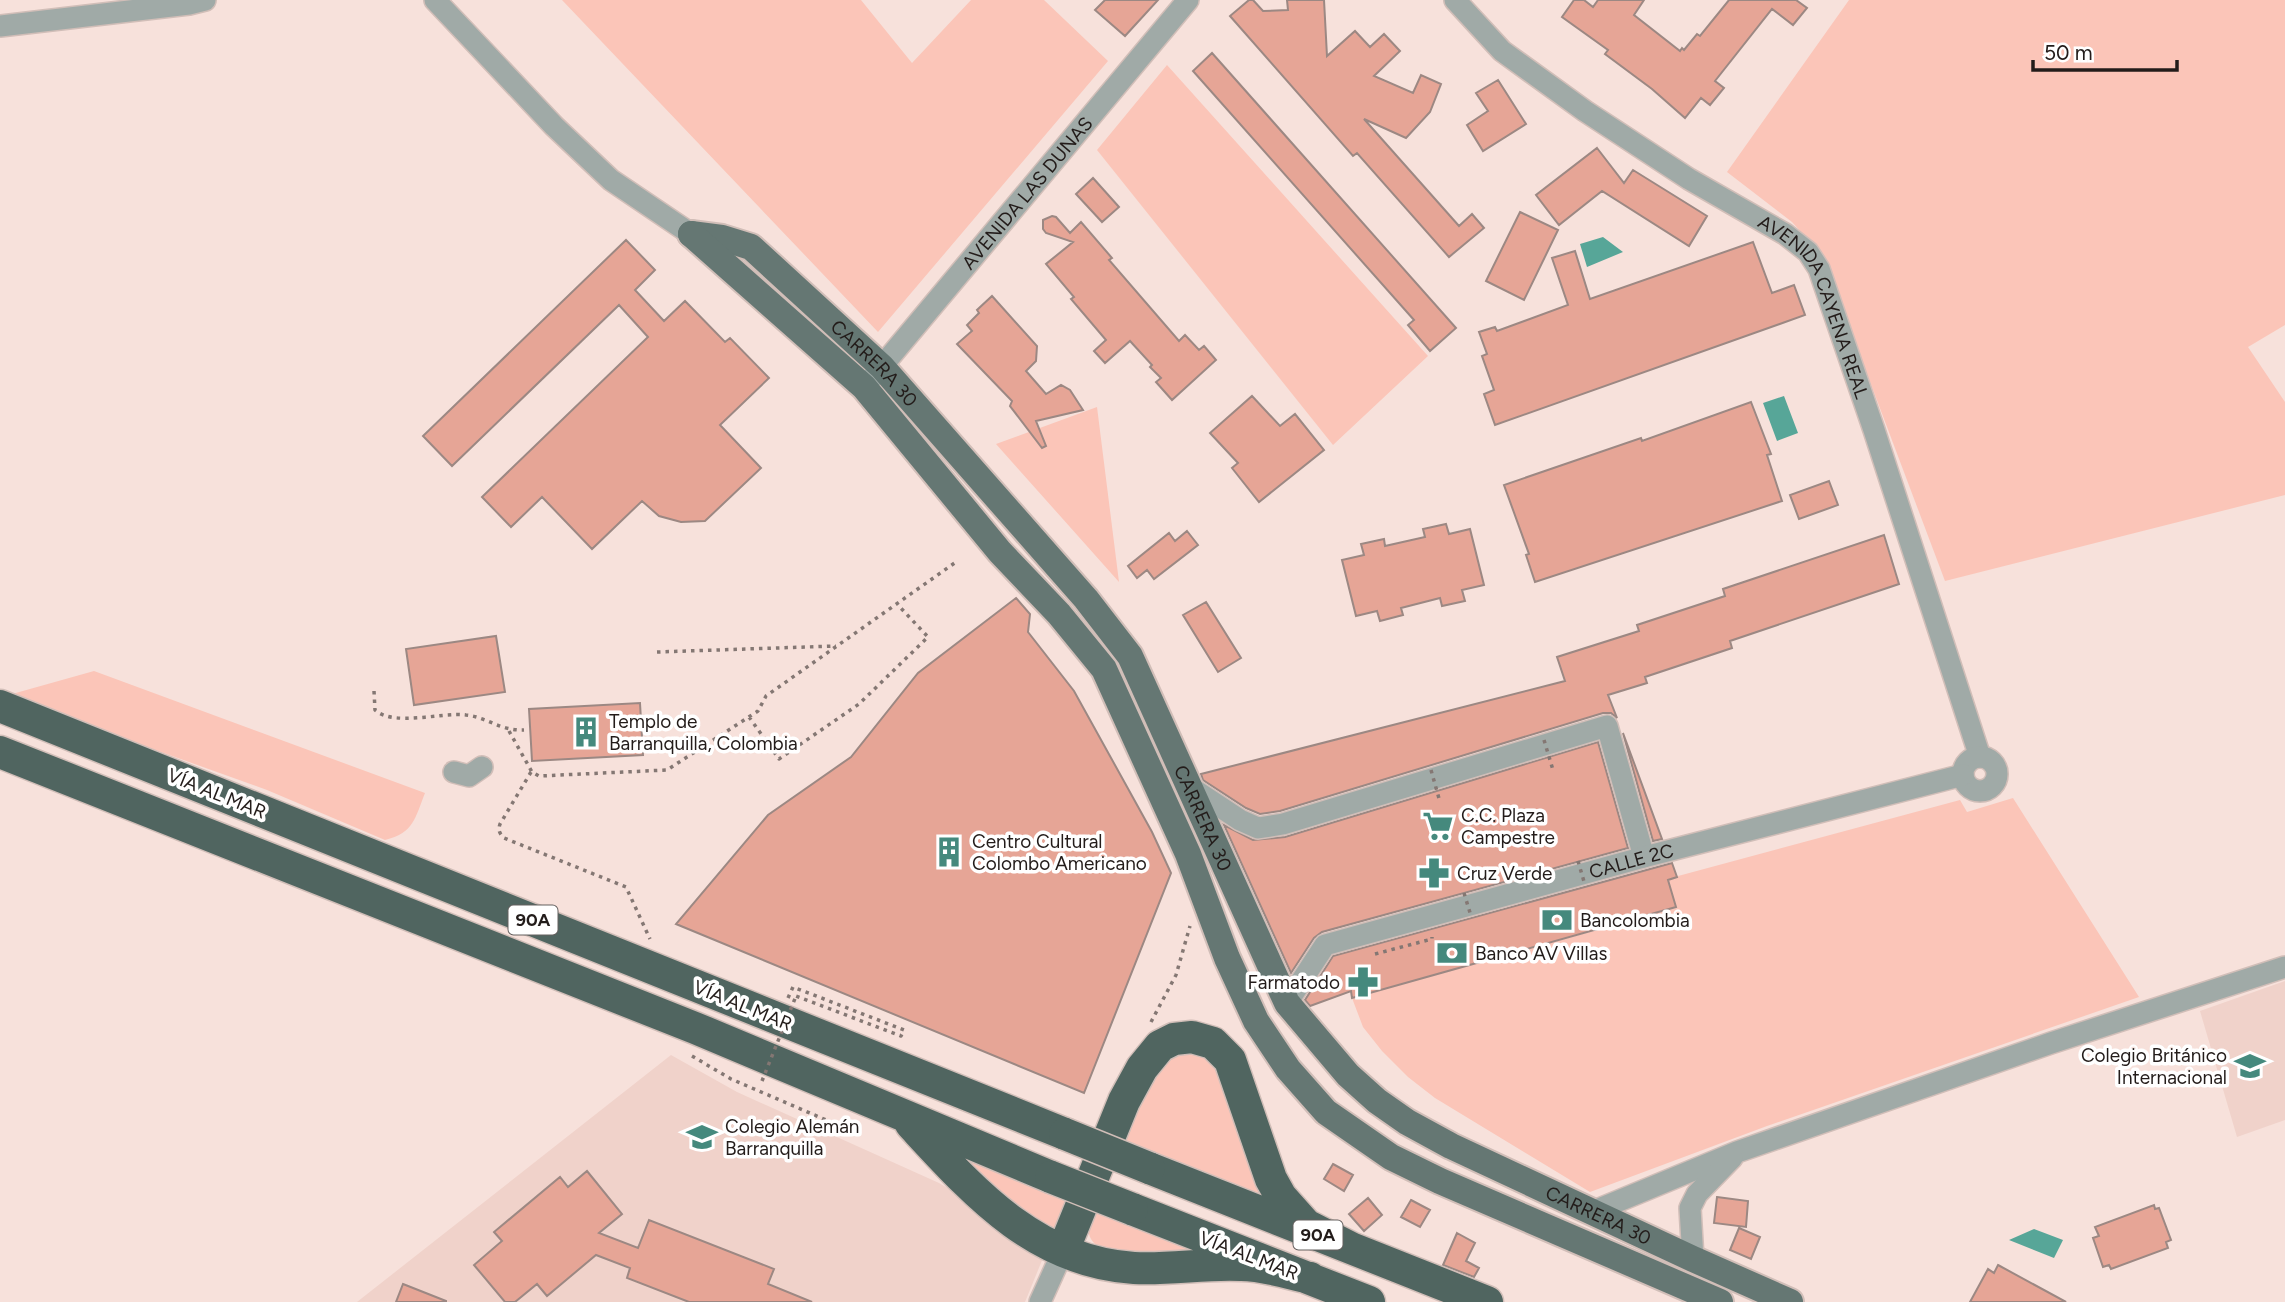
<svg xmlns="http://www.w3.org/2000/svg" width="2285" height="1302" viewBox="0 0 2285 1302" font-family="Figtree,sans-serif">
<rect width="100%" height="100%" fill="#f7e1db"/>
<path fill="#f0d2ca" d="M2285 981V1120L2237 1137 2200 1011Z
M671 1055 737 1092 939 1183 972 1202 1045 1253 1025 1302H357Z"/>
<path fill="#fbc5b8" d="M562 0H861L912 63 971 0H1044L1108 61 878 332Z
M1849 0H2285V325L2248 347 2285 402V495L1945 581 1823 257 1792 222 1727 172Z
M1167 65 1428 356 1333 445 1097 150Z
M1097 407 1119 582 996 444Z
M94 671 425 793C415 818 414 833 385 840L267 790 5 696Z
M2013 798 2139 997 1767 1126 1590 1192 1435 1098 1408 1077 1382 1051 1363 1027 1352 998 1676 908 1667 879 1960 800 1967 812Z
M1187 1051 1200 1053 1214 1062 1270 1200 1123 1143 1148 1078 1158 1062Z
M965 1155 1069 1198 1051 1238 986 1191Z
M1094 1211 1217 1256C1190 1257 1103 1267 1090 1237 1086 1228 1091 1219 1094 1211Z"/>
<path fill="#57a698" d="M1603 237 1623 252 1587 267 1580 244Z
M1784 396 1798 433 1777 441 1763 403Z
M2034 1229 2063 1240 2054 1258 2009 1240Z"/>
<path fill="#e6a596" stroke="#9c8883" stroke-width="2" d="M1105 0H1158L1125 36 1095 10Z
M1249 0H1253L1263 11 1288 10 1287 0H1324L1327 56 1355 31 1370 47 1384 34 1400 51 1374 76 1413 93 1421 75 1441 84 1430 112 1406 138 1364 119 1459 226 1472 214 1484 228 1449 257 1357 153 1353 156 1230 16Z
M1574 0H1584L1593 7 1598 0H1644L1634 15 1680 51 1682 48 1684 50 1697 34 1700 36 1729 0H1796L1807 8 1793 25 1772 9 1715 81 1724 88 1710 105 1701 98 1685 118 1652 89 1605 54 1608 50 1562 17Z
M1212 53 1456 328 1430 351 1408 325 1414 320 1193 71Z
M1498 80 1526 124 1483 151 1467 125 1488 111 1476 93Z
M1597 148 1624 183 1633 170 1707 216 1689 246 1602 191 1559 225 1536 195Z
M1093 178 1119 207 1102 222 1076 194Z
M1520 212 1558 230 1524 300 1486 281Z
M1052 216 1056 217 1070 233 1081 222 1112 258 1109 260 1179 341 1185 335 1199 350 1204 346 1216 360 1172 400 1156 382 1161 378 1150 367 1152 365 1130 341 1105 363 1094 351 1106 340 1071 299 1074 297 1046 264 1073 242 1046 233 1043 229V220Z
M626 240 655 270 635 290 664 321 685 301 725 342 730 338 769 378 720 425 761 468 705 521 681 522 659 516 642 501 592 549 542 497 511 527 482 497 648 337 619 305 452 466 423 436Z
M1753 242 1772 293 1794 285 1805 315 1495 425 1484 394 1494 390 1482 356 1487 354 1479 332 1495 327 1497 331 1568 305 1552 258 1575 251 1590 299Z
M992 296 1037 346 1036 361 1026 371 1046 394 1061 385 1070 390 1083 410 1036 421 1046 446 1042 448 1010 406 1012 401 957 344 972 331 967 325 979 313 977 310Z
M1252 396 1280 426 1295 414 1324 450 1259 502 1232 468 1238 463 1210 433Z
M1751 402 1771 454 1767 455 1782 501 1535 582 1526 555 1529 554 1504 485 1641 438 1642 441Z
M1829 481 1838 505 1799 519 1790 495Z
M1446 524 1449 534 1470 529 1484 585 1462 590 1465 601 1442 606 1440 598 1401 608 1403 615 1380 621 1377 611 1356 616 1342 560 1364 555 1361 544 1384 539 1385 546 1425 537 1423 529Z
M1187 531 1198 545 1154 579 1147 570 1137 578 1128 566 1169 533 1175 541Z
M1884 535 1899 584 1730 641 1732 648 1645 677 1647 683 1608 695 1617 718 1611 713H1603L1280 811 1260 814 1246 808 1203 780 1201 774 1565 681 1557 657 1639 631 1637 625 1725 596 1723 589Z
M1016 598 1030 614 1028 632 1074 691 1152 832 1171 873 1084 1093 676 924 768 815 851 757 918 673Z
M1206 602 1241 658 1218 672 1183 615Z
M496 636 505 692 414 705 406 649Z
M640 703 643 755 532 761 529 709Z
M1623 733 1662 839 1653 841Z
M1598 742 1628 848 1322 932 1314 938 1291 973 1224 825 1253 840 1285 837Z
M1672 863 1677 877 1668 880 1676 907 1352 998 1351 991 1310 1006 1305 1000 1333 956Z
M1333 1164 1353 1175 1344 1191 1324 1179Z
M587 1171 622 1214 599 1233 638 1248 649 1220 774 1269 768 1284 812 1302H689L627 1278 630 1268 596 1255 547 1296 537 1284 515 1302H505L474 1265 502 1241 494 1232 560 1177 568 1187Z
M1717 1197 1748 1201 1746 1227 1714 1223Z
M1368 1198 1382 1215 1364 1231 1349 1214Z
M1411 1200 1430 1210 1420 1227 1401 1217Z
M2154 1205 2155 1209 2159 1208 2171 1240 2166 1242 2168 1248 2111 1269 2109 1265 2103 1267 2093 1238 2099 1236 2095 1227Z
M1739 1228 1760 1237 1751 1259 1730 1250Z
M1457 1233 1475 1243 1466 1261 1479 1268 1474 1277 1443 1265Z
M1998 1265 2066 1302H1970L1988 1269 1994 1273Z
M403 1284 446 1301V1302H396Z"/>
<g fill="none" stroke-linecap="round" stroke-linejoin="round">
<g stroke="#d1beb8" stroke-width="24">
<g id="minor">
<path d="M435 0 554 126 611 180 691 234"/>
<path id="s1" d="M1455 0 1502 51 1585 111 1689 179 1785 234 1808 252 1819 269 1874 430 1980 757"/>
<path d="M0 26 189 4 205 0"/>
<path id="s2" d="M873 377 1188 0"/>
<circle cx="1980" cy="774" r="17"/>
<path d="M454 772 469 776 482 767"/>
<path d="M1190 787 1240 820 1258 828 1283 824 1607 726 1644 857"/>
<path id="s3" d="M1287 1003 1325 945 1644 857 1963 775"/>
<path d="M1592 1212 1737 1152 2051 1043 2285 967"/>
<path d="M1693 1259 1690 1208 1697 1194 1732 1158"/>
<path d="M1040 1302 1063 1251"/>
</g>
</g>
<g stroke="#d1beb8" stroke-width="30">
<g id="major">
<path id="s4" d="M691 234 722 238 751 247 882 367 1086 599 1130 656 1287 1003 1348 1075 1377 1101 1407 1122 1451 1146 1693 1259 1790 1302"/>
<path d="M691 234 864 387 1000 552 1059 614 1104 669 1188 854 1227 958 1256 1021 1288 1069 1326 1112 1391 1157 1440 1181 1720 1302"/>
</g>
</g>
<g stroke="#d1beb8" stroke-width="35">
<path id="highway" d="M0 706 1065 1134
M0 752 695 1028 1051 1177
M911 1124C974 1192 1035 1262 1134 1268 1170 1270 1206 1263 1241 1265 1264 1265 1287 1273 1310 1278
M1149 1168 1487 1302
M1132 1209 1369 1302
M1063 1251 1124 1101 1142 1068 1160 1046 1174 1039 1192 1037 1213 1043 1230 1060 1271 1179 1281 1197 1306 1225 1353 1249"/>
</g>
<path stroke="#847773" stroke-width="3.5" stroke-dasharray="3.5 5" stroke-linecap="butt" d="M657 652 836 646
M374 691 375 710C394 727 441 712 466 715 487 717 500 731 524 730
M749 717 779 759 859 704 928 637 898 605
M509 731 532 772 539 776 667 770 758 711 766 696 956 562
M531 772 500 824C498 830 499 833 504 838L626 887 650 939
M1375 954 1432 939V937
M788 998 793 987 904 1030 901 1036 796 996
M1151 1022 1176 975 1190 926
M692 1056 731 1079 854 1132 858 1124"/>
<use href="#minor" stroke="#a0aaa7" stroke-width="21"/>
<use href="#major" stroke="#657773" stroke-width="26"/>
<use href="#highway" stroke="#506560" stroke-width="32"/>
<g stroke="#d1beb8" stroke-width="35" stroke-linecap="butt">
<path id="highway-bridge" d="M1065 1134 1149 1168
M1051 1177 1132 1209"/>
</g>
<path stroke="#847773" stroke-width="3.5" stroke-dasharray="3.5 5" stroke-linecap="butt" d="M1544 740 1553 770
M1431 770 1440 802
M1578 861 1585 885
M1464 893 1471 916
M762 1081 796 996"/>
<use href="#highway-bridge" stroke="#506560" stroke-width="32"/>
</g>
<defs>
<g id="building-bare" transform="scale(2.415)"><path d="M-4-6H4V6H1V3H-1V6H-4ZM-2.5-4.3h1.7v1.8h-1.7ZM.8-4.3h1.7v1.8H.8ZM-2.5-1h1.7V.8h-1.7ZM.8-1h1.7V.8H.8Z" fill="#45897d" stroke="#fff" stroke-width="2.5" paint-order="stroke"/></g>
<g id="supermarket-bare" transform="scale(2.415)"><path d="M-6-5.5h2.5l.6 2H6L4.5 2H-2.5L-4.4-4H-6ZM-1.5 3.2a1.3 1.3 0 1 0 .1 0ZM3 3.2a1.3 1.3 0 1 0 .1 0Z" fill="#45897d" stroke="#fff" stroke-width="2.5" paint-order="stroke"/></g>
<g id="pharmacy-bare" transform="scale(2.415)"><path d="M-2-6h4v4h4v4h-4v4h-4v-4h-4v-4h4Z" fill="#45897d" stroke="#fff" stroke-width="2.5" paint-order="stroke"/></g>
<g id="bank-bare" transform="scale(2.415)"><path d="M-6-4H6V4H-6ZM0-2.3a2.3 2.3 0 1 0 0 4.6a2.3 2.3 0 1 0 0-4.6Z" fill="#45897d" stroke="#fff" stroke-width="2.5" paint-order="stroke"/></g>
<g id="school-bare" transform="scale(2.415)"><path d="M0-5L7-2L0 1L-7-2ZM-4 1L0 2.5L4 1V4Q0 6-4 4Z" fill="#45897d" stroke="#fff" stroke-width="2.5" paint-order="stroke"/></g>
</defs>
<g fill-rule="evenodd">
<use href="#building-bare" x="586" y="732"/>
<use href="#supermarket-bare" x="1438" y="826"/>
<use href="#building-bare" x="949" y="852"/>
<use href="#pharmacy-bare" x="1434" y="873"/>
<use href="#bank-bare" x="1557" y="920"/>
<use href="#bank-bare" x="1452" y="953"/>
<use href="#pharmacy-bare" x="1363" y="982"/>
<use href="#school-bare" x="2250" y="1066"/>
<use href="#school-bare" x="702" y="1137"/>
</g>
<g text-anchor="middle" stroke-width="7" stroke-linejoin="round" paint-order="stroke">
<g fill="#fff" stroke="#65605f" stroke-width="2">
<rect x="508.5" y="905.5" width="49" height="29" rx="5"/>
<rect x="1293.5" y="1220.5" width="49" height="29" rx="5"/>
</g>
<g font-size="18" font-weight="bold" fill="#231c1a">
<text x="533" y="926">90A</text>
<text x="1318" y="1241">90A</text>
</g>
<g font-size="19" fill="#231c1a" stroke="#fff">
<text dy="7" stroke="none"><textPath href="#s2" startOffset="240">AVENIDA LAS DUNAS</textPath></text>
<text dy="7" stroke="none"><textPath href="#s1" startOffset="485">AVENIDA CAYENA REAL</textPath></text>
<text dy="7" stroke="none"><textPath href="#s4" startOffset="231">CARRERA 30</textPath></text>
<text transform="translate(217 793) rotate(22)" y="7">VÍA AL MAR</text>
<text dy="7" stroke="none"><textPath href="#s4" startOffset="798">CARRERA 30</textPath></text>
<text dy="7" stroke="none"><textPath href="#s3" startOffset="387">CALLE 2C</textPath></text>
<text transform="translate(743 1005) rotate(22)" y="7">VÍA AL MAR</text>
<text dy="7" stroke="none"><textPath href="#s4" startOffset="1384">CARRERA 30</textPath></text>
<text transform="translate(1249 1255) rotate(21)" y="7">VÍA AL MAR</text>
</g>
<g font-size="19" fill="#231c1a" stroke="#fff" text-anchor="start">
<text x="609" y="728">Templo de<tspan x="609" dy="22">Barranquilla, Colombia</tspan></text>
<text x="1461" y="822">C.C. Plaza<tspan x="1461" dy="22">Campestre</tspan></text>
<text x="972" y="848">Centro Cultural<tspan x="972" dy="22">Colombo Americano</tspan></text>
<text x="1457" y="880">Cruz Verde</text>
<text x="1580" y="927">Bancolombia</text>
<text x="1475" y="960">Banco AV Villas</text>
<text x="1340" y="989" text-anchor="end">Farmatodo</text>
<text x="2227" y="1062" text-anchor="end">Colegio Británico<tspan x="2227" dy="22">Internacional</tspan></text>
<text x="725" y="1133">Colegio Alemán<tspan x="725" dy="22">Barranquilla</tspan></text>
</g>
</g>
<path d="M2033 60v10h144v-10" fill="none" stroke="#231c1a" stroke-width="3.5"/>
<text x="2044" y="60" font-size="21" fill="#231c1a" stroke="#ffffff" stroke-width="5" paint-order="stroke">50 m</text>
</svg>
